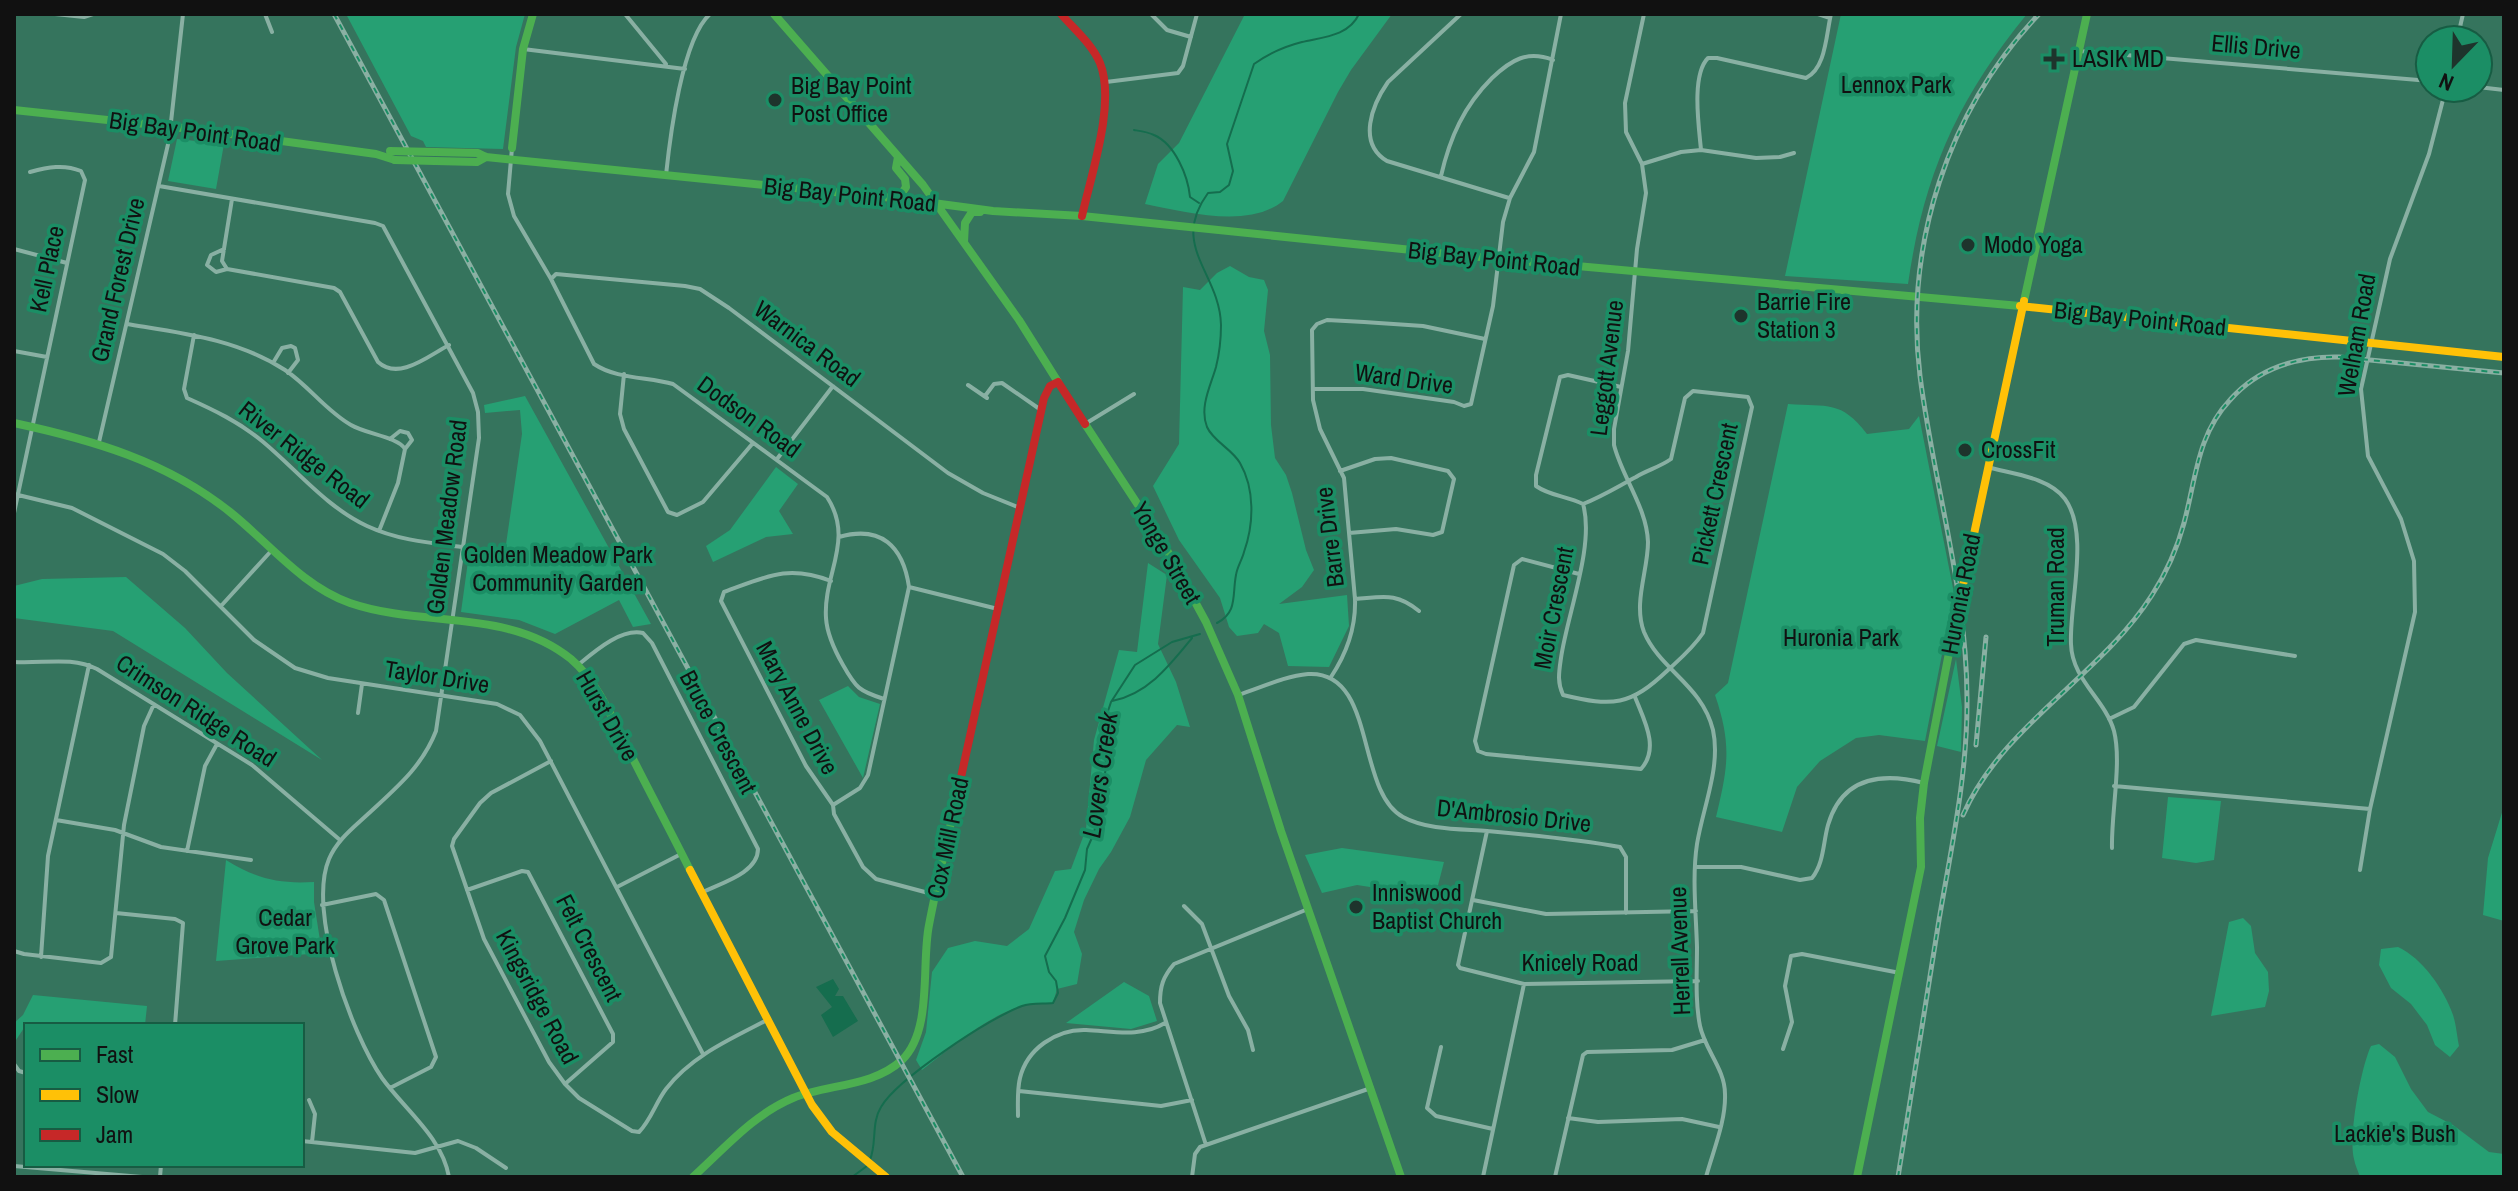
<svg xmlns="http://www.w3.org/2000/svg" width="2518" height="1191" viewBox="0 0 2518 1191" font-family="'Archivo Narrow',sans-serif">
<rect width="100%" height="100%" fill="#35745d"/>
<path fill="#26a073" d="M346 14H525L516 47 503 149 426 147 423 141 411 136Z
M1245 14H1392L1351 70 1338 92 1283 201C1249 229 1186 212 1145 204L1158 164 1179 143Z
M1841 14H2027C1957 100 1924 174 1908 284L1785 276Z
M177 139 224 144 216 189 168 181Z
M1230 266 1249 277 1264 280 1268 290 1264 331 1270 355 1271 425 1275 458 1286 475 1292 493 1306 550 1314 570 1302 587 1279 604 1347 595 1349 626 1329 667 1288 666 1279 633 1264 624 1258 633 1237 636 1229 627 1220 598 1179 540 1153 486 1179 444 1183 287 1200 290 1217 273Z
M525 396 651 624 633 627 619 600 555 634 519 620 461 612 469 554 504 558 522 434 520 410 485 413 484 405Z
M1788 404C1828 407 1841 400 1867 434L1909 429 1919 416 1954 593 1925 741 1879 735 1856 738 1820 761 1797 787 1782 832 1716 817C1728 767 1732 745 1715 695L1728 683Z
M776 467 798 484 779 511 793 534 766 537 713 562 706 546 730 530Z
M1148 563 1167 575 1158 644 1176 682 1190 727 1177 725 1146 760 1130 817 1111 852 1099 869 1084 900 1074 932 1082 954 1077 984 1057 989 1053 1003C1043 1004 1032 1003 1022 1006 987 1016 950 1048 922 1070L916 1060 926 1032 932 972 948 948 975 941 1007 946 1029 929 1055 871 1071 869 1086 829 1094 740 1119 650 1137 652Z
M126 577 185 628 227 673 322 760 113 631 14 618V586L42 579Z
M1956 659 1962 707 1961 752 1937 746Z
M848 686 859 697 880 704 863 778 819 700Z
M2168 797 2221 801 2214 860 2196 863 2162 858Z
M2504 806V921L2483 915 2488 858Z
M1342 848 1444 862 1435 897 1357 885 1322 893 1305 855Z
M226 860C257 879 278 884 314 882V902L322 953 216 961Z
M2243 918 2251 926 2255 953 2268 972 2269 991 2265 1007 2211 1016 2229 922Z
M2398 947C2422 958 2444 989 2453 1015 2456 1024 2457 1036 2459 1046L2450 1057 2435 1045 2427 1025 2411 1004 2391 988 2379 965 2381 949Z
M1124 982 1149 996 1157 1021 1131 1029 1066 1023Z
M33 995 147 1006 145 1025 30 1024 26 1025 14 1043V1023L23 1015Z
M2379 1044 2395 1057 2411 1089 2428 1112 2453 1125 2489 1152 2504 1154V1177H2360C2358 1171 2355 1165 2354 1159 2348 1137 2361 1067 2371 1046Z"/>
<path fill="#156d4e" d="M833 979 839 989 835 996H843L858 1021 833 1037 821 1015 832 1007 816 987Z"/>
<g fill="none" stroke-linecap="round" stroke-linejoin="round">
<path stroke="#156d4e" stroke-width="2" d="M1134 130C1140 131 1148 132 1154 135 1175 144 1188 176 1190 197L1199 203
M1217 623C1238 612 1232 595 1236 575 1237 567 1242 560 1244 552 1254 524 1255 489 1240 463 1232 449 1213 441 1207 427 1199 407 1211 385 1216 367 1219 355 1221 337 1221 325 1220 273 1169 246 1208 193L1220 192 1229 185 1233 171 1227 144 1254 64C1268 54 1286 46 1302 42 1323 37 1349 36 1359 14
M1112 701C1148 694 1170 665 1192 638
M870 1160C877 1143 871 1123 881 1107 897 1079 991 1017 1022 1006 1031 1003 1043 1004 1053 1003L1058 993 1056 981 1049 972 1045 956 1065 918 1085 870 1087 849 1094 833 1104 784 1106 764 1103 726 1111 702 1135 665 1172 642 1200 634
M852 1177 867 1166"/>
<path stroke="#89b0a3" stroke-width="4" d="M55 14 84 17 93 14
M265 14 272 32
M625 14 666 64
M1151 14 1167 30 1191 37
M1461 14 1388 82C1372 105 1357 143 1387 161L1509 198
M1644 14 1625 103 1626 132 1642 164 1646 193 1637 249 1628 351 1614 429V445C1622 477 1647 508 1648 542 1648 571 1633 603 1644 632 1660 670 1702 685 1713 730 1721 767 1703 807 1697 844 1692 877 1696 913 1697 947 1697 973 1695 1001 1700 1026 1705 1050 1725 1069 1725 1094 1726 1121 1713 1151 1706 1177
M1818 14 1830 18
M2457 40 2463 14
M523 49 685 69
M2079 51 2430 81
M1106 82 1178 73 1183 66 1197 14
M2478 87 2504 90
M512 148 508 194 514 216 551 279 594 364C616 379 648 377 673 384L827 497C855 540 823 574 826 618 827 634 835 651 843 665 856 688 859 691 884 699
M1701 150C1699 127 1691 75 1708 58H1717L1806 78C1826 68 1826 35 1831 14
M1642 164 1681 152 1701 150 1756 158 1780 157 1794 153
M666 175C670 137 682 39 710 14
M1441 176C1450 137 1464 106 1492 78 1511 60 1527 50 1553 60
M159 186 375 223 383 226 473 393 478 412 479 438 436 731C422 767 396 788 368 814 353 828 337 840 329 859 307 911 351 1033 382 1078 405 1110 442 1137 449 1177
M232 199 222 261 227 269 334 288 340 292 378 362C399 381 428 356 449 345
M14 249 67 263
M224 249 211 255 207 265 216 272 227 269
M551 279 556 274 685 286 700 289 729 308 948 473 983 493 1020 508
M127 324C182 333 237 339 285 370 309 386 326 411 351 425 366 434 398 437 405 449
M194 335 184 389 187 398C214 410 239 422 262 441 296 469 326 507 367 526 397 540 430 543 462 547
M14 351 47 357
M273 363 282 348 291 346 295 348 298 360 288 373
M624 374 620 414 624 429 668 512 677 515 703 502 753 443
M968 385 987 398
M1314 389H1363L1454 402 1464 406 1471 404 1493 306 1503 222 1510 198 1534 152 1561 14
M985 396 994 384 1002 383 1041 410
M1085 424 1134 394
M99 442 169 140 183 14
M777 459 833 386
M1987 467C2012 474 2049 477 2065 499 2090 533 2069 604 2071 644 2072 680 2105 699 2114 731 2122 762 2111 814 2112 848
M1340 471 1375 459 1391 458 1448 471 1454 479 1442 532 1433 535 1396 529 1349 533
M14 494 72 508 163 554 185 571 254 640 295 668 328 678 497 704 520 715 540 741 703 1054
M1583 504C1595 545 1567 615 1561 658 1559 672 1557 682 1563 695 1613 707 1630 706 1668 670 1681 658 1693 648 1703 633L1752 407 1748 397 1693 391 1685 398 1671 459C1660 467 1647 470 1636 477 1617 487 1603 496 1583 504 1567 496 1550 496 1536 486V475L1560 377 1568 375 1621 387
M14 513 85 180 81 171C64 164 48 167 30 172
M379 531 398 483 405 449 412 440 408 433 400 431 390 439
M1579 574 1522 559 1514 565 1475 741 1478 751 1486 754 1641 769C1660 748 1644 720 1635 697
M831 581C787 564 766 577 724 592L721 601 806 766 833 805 834 814 863 867 876 879 936 895
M909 587 998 609
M1355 599C1383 597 1396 592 1419 611
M221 606 272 550
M14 662C43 664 71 656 97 669L252 765 340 840
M578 665C595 651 621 628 643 633L652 643 758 849C758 873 721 883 703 892
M1331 677C1347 653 1356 628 1355 599L1344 478 1320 429 1313 400 1312 330 1317 324 1327 320 1364 322 1423 326 1485 339
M1238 695C1260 688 1285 676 1308 674 1377 670 1355 791 1403 817 1427 830 1460 829 1487 831 1531 835 1576 839 1620 847L1626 857V913
M358 713 362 684
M2109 719 2134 707 2184 644 2196 640 2295 656
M551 761 491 793 480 803 454 839 452 846 484 939 549 1062 565 1084 579 1098 632 1131 639 1132C651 1120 656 1102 666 1089 692 1055 733 1038 769 1019
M2114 786 2370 809
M833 805 860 788 868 775 909 587C903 546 881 525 839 537
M56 820 115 830 161 847 251 860
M1487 831 1458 965 1460 968 1524 984 1698 981
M187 851 205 766 217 744
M1695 867H1741L1800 880 1812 878C1824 863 1823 843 1828 825 1842 777 1881 772 1924 783
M2360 870 2370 809 2415 612 2414 561 2401 519 2368 456 2361 389 2390 259 2429 154 2446 88
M617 887 683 853
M467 890 522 871 528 872 613 1034V1042L565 1084
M1473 900 1546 914 1696 911
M322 905 376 894 384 900 436 1057 431 1067 390 1088
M1184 906 1202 924 1229 996 1248 1030 1253 1050
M116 913 175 919 183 923 175 1025
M14 951 24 954 101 963 111 957 124 825 144 726 154 704
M41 957 48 856 89 665
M1441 1047 1427 1108 1436 1116 1493 1129
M1783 1049 1792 1022 1785 986 1791 956 1802 954 1900 973
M14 1064 19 1071 26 1073
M1019 1091 1161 1106 1192 1100
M309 1100 315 1114 312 1142
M1018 1116C1018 1104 1017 1090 1020 1078 1027 1049 1056 1029 1086 1030 1113 1031 1140 1038 1165 1023
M1568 1118 1598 1122 1682 1119 1719 1127
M302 1141 415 1153 458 1141 476 1148 506 1168
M1206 1145 1160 1003C1160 986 1163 977 1174 964L1308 909
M14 1166 142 1177
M160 1177 161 1165
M1192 1177 1195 1154 1200 1147 1371 1088
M1483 1177 1524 984
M1555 1177 1583 1055 1587 1052 1672 1050 1705 1040"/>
<path stroke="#4caf50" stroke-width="8" d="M774 14 923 185 1019 320 1058 382
M14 110 201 130 376 154 395 160
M512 148 523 49 533 14
M435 152 478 153 486 157 903 199 993 211 1082 216 1499 259
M435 161 477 162 486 157
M893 194 902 193 906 187 905 179 896 168 898 157
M964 242 965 223 972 212H980
M1499 259 2020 306
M2024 301 2087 14
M14 423C93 440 166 461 230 512 269 543 302 586 350 603 423 628 508 608 571 659 598 682 613 720 629 751 649 791 670 830 690 870
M1085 424 1163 543 1206 622 1238 695 1281 831 1401 1177
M693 1177C724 1149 754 1114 793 1098 828 1084 873 1087 902 1060 933 1030 921 964 929 925 937 883 947 841 956 800
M1857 1177 1921 867 1920 818 1924 783 1953 632"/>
<path stroke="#ffc107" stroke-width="8" d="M2020 306 2504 357
M1953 632 2024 301
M690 870 812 1105 832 1132 886 1177"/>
<path stroke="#c62828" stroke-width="8" d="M1061 14C1074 29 1092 44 1100 63 1116 103 1091 175 1082 216
M956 800 1044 398 1050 386 1058 382 1085 424"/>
<g stroke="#8ab0a3" stroke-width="5">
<path id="rail" d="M334 14 963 1177
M1976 745 1986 637
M1963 815C2003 724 2100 677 2152 595 2167 572 2177 549 2184 523 2196 479 2197 435 2230 400 2258 368 2298 356 2339 357L2504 373
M1898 1177C1912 1091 1925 1006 1939 920 1951 849 1967 777 1967 704 1968 593 1934 486 1920 376 1904 245 1948 110 2039 14"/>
</g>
<use href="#rail" stroke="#1b8e65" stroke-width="2" stroke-dasharray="6" stroke-linecap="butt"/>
<path stroke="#4caf50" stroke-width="8" d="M390 151 435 152
M395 160 435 161"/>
</g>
<g fill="#1e342c" stroke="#1b8e65" stroke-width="3">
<path d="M2050 47h8v8h8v8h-8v8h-8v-8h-8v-8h8z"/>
<circle cx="775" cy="100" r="8"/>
<circle cx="1968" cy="245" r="8"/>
<circle cx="1741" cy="316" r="8"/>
<circle cx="1965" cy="450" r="8"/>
<circle cx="1356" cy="907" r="8"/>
</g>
<g text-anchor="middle" stroke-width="7" stroke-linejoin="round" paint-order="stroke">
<g font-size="24" fill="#111" stroke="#1b8e65">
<text transform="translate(2256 47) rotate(5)" y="8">Ellis Drive</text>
<text transform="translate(195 132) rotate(8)" y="8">Big Bay Point Road</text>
<text transform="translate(850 195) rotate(6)" y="8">Big Bay Point Road</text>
<text transform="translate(1494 259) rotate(6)" y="8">Big Bay Point Road</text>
<text transform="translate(47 269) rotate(-78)" y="8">Kell Place</text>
<text transform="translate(118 280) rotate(-77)" y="8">Grand Forest Drive</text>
<text transform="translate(2140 319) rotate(6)" y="8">Big Bay Point Road</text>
<text transform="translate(2357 335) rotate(-80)" y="8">Welham Road</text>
<text transform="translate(807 344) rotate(37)" y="8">Warnica Road</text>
<text transform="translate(1607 368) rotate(-83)" y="8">Leggott Avenue</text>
<text transform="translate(1404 379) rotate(8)" y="8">Ward Drive</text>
<text transform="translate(749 417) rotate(36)" y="8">Dodson Road</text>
<text transform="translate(304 455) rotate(38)" y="8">River Ridge Road</text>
<text transform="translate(1715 494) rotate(-78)" y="8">Pickett Crescent</text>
<text transform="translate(447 517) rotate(-83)" y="8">Golden Meadow Road</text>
<text transform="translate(1330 537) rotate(-97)" y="8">Barre Drive</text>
<text transform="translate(1166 553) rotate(60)" y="8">Yonge Street</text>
<text transform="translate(2056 587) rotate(-90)" y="8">Truman Road</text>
<text transform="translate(1961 594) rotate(-79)" y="8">Huronia Road</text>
<text transform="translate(1554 608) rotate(-79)" y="8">Moir Crescent</text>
<text transform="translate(437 677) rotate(9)" y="8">Taylor Drive</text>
<text transform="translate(797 708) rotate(62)" y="8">Mary Anne Drive</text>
<text transform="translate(196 711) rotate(33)" y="8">Crimson Ridge Road</text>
<text transform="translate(607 716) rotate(60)" y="8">Hurst Drive</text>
<text transform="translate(718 732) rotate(62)" y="8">Bruce Crescent</text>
<text transform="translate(1514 816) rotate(6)" y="8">D'Ambrosio Drive</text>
<text transform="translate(948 838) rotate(-78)" y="8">Cox Mill Road</text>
<text transform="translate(589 948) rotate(63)" y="8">Felt Crescent</text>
<text transform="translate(1680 951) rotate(-92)" y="8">Herrell Avenue</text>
<text x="1580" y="971">Knicely Road</text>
<text transform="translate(537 997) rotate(62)" y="8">Kingsridge Road</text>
</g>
<g font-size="24" fill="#111" stroke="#1b8e65" text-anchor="start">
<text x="2072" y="67">LASIK MD</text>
<text x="791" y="94">Big Bay Point<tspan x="791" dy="28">Post Office</tspan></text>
<text x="1984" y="253">Modo Yoga</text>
<text x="1757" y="310">Barrie Fire<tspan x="1757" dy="28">Station 3</tspan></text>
<text x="1981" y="458">CrossFit</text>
<text x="1372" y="901">Inniswood<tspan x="1372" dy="28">Baptist Church</tspan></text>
</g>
<g font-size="24" fill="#111" stroke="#1b8e65">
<text x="1896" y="93">Lennox Park</text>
<text x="558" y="563">Golden Meadow Park<tspan x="558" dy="28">Community Garden</tspan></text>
<text x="1841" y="646">Huronia Park</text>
<text x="285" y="926">Cedar<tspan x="285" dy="28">Grove Park</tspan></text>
<text x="2395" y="1142">Lackie's Bush</text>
</g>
<g font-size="26" font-style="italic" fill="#111" stroke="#1b8e65">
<text transform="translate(1100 775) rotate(-82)" y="9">Lovers Creek</text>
</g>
</g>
<rect width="2518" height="1191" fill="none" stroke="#111111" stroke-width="32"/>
<rect x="24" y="1023" width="280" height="144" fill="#1b8e65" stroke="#175c43" stroke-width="2"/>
<rect x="40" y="1049" width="40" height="12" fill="#4caf50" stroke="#175c43" stroke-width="2"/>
<text x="96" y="1063" font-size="24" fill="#111111">Fast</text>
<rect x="40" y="1089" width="40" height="12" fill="#ffc107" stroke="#175c43" stroke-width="2"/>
<text x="96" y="1103" font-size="24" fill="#111111">Slow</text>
<rect x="40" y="1129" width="40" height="12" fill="#c62828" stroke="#175c43" stroke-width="2"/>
<text x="96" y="1143" font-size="24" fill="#111111">Jam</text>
<g transform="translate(2454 64) rotate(203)"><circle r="38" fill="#1b8e65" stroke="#175c43" stroke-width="2"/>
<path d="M0-6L14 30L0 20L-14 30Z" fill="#1e342c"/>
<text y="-12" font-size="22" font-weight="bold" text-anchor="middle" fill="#111111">N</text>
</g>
</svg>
